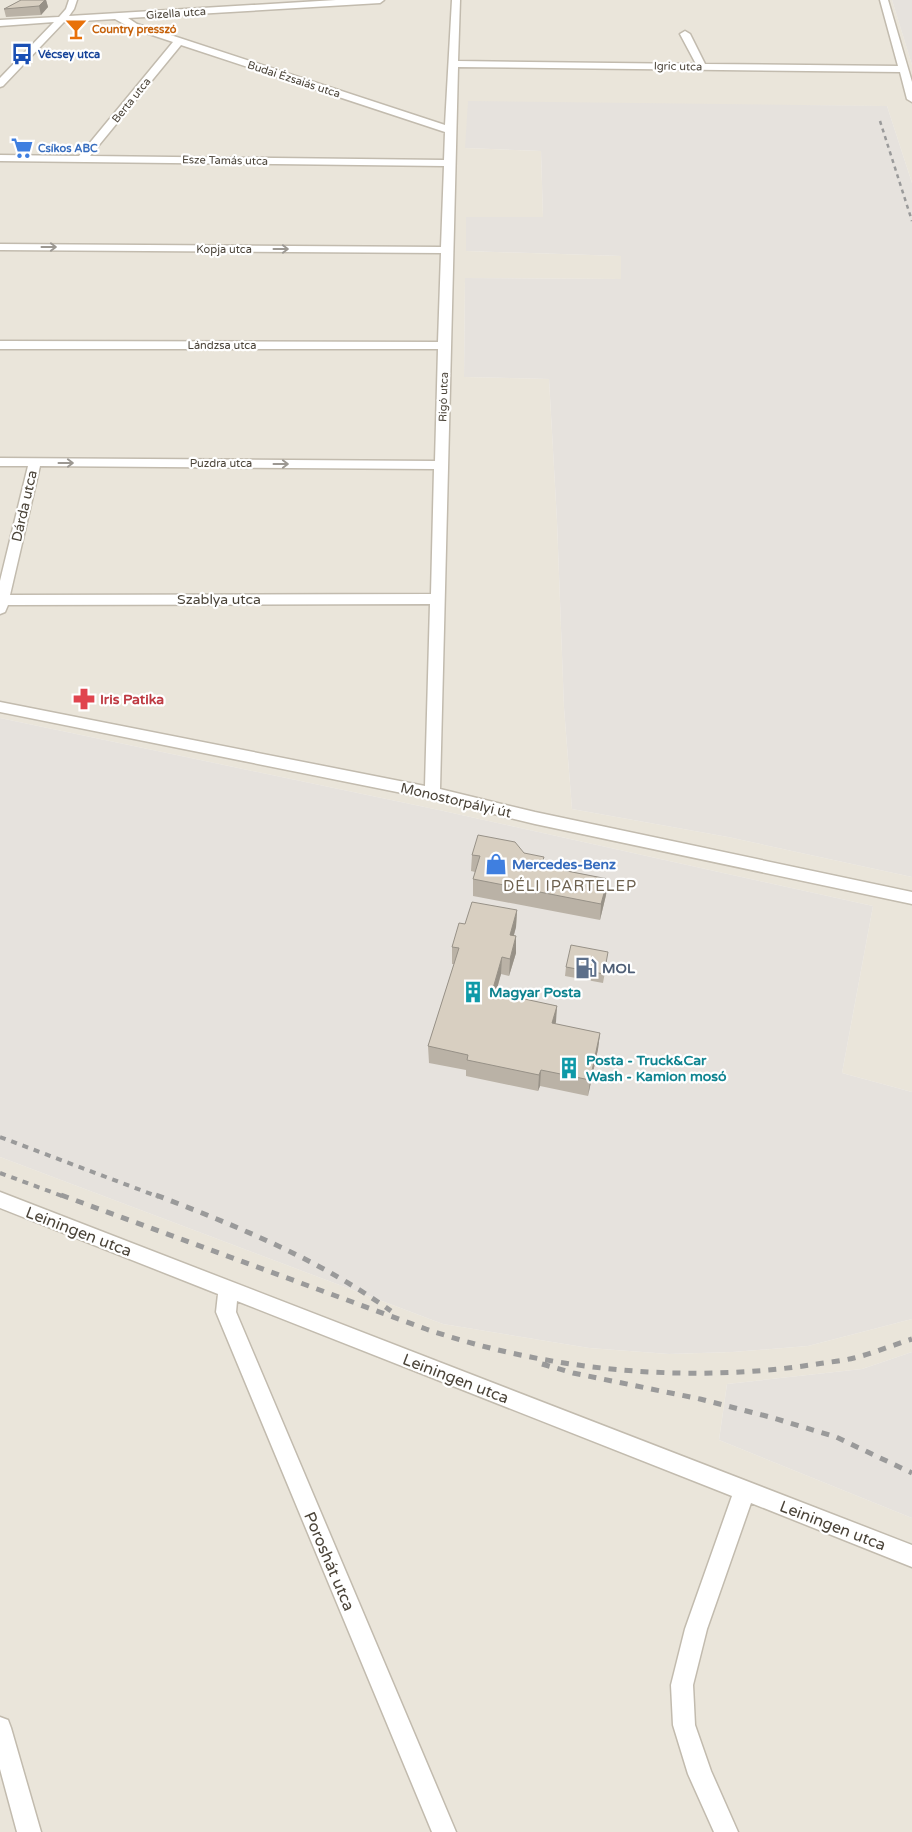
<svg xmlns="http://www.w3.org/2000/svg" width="912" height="1832" viewBox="0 0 912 1832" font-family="'Varela Round',sans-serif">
<rect width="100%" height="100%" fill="#f6f3ec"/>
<path fill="#eae5da" d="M0 0H892L912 65V183L887 106 709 105 465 148 541 151 543 217H466V251L621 256 622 279 465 278 464 377 549 379 557 521 564 708 572 809 728 837 912 877V1092L842 1073 873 906 439 810 0 718Z
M0 1157 443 1324 589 1348 669 1354 733 1352 808 1346 912 1319V1352L862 1369 727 1384 719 1440 912 1518V1832H0Z"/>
<path fill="#e6e2dd" d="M892 0H912V65Z
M468 101 887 106 912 183V877L728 837 572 809 564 708 557 521 549 379 464 377 465 278 621 279V256L466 251V217H543L541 151 465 148Z
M0 718 439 810 873 906 842 1073 912 1092V1319L808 1346 733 1352 669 1354 589 1348 443 1324 0 1157Z
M912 1352V1518L719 1440 727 1384 862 1369Z"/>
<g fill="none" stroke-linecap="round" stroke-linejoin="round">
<g stroke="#c2bbae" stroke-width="3">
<path id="minor" d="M69 0H77L74 9 69 16 336 0H384L380 3 128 18 137 24 445 125 452 0H460L458 61 696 64 680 34 685 31 690 34 705 64 898 66 880 0H888L912 82V102L907 99 900 72 458 67 440 789 535 812 912 892V904L535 824 432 799 0 712V702L425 786 430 604 8 605 5 612 0 614V581L28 466H0V458L435 461 438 349H0V341L438 342 441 253 0 250V244L441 247 444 166 0 161V155L79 156 173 42 131 28 115 19 64 22 3 86 0 87V78L54 22 0 26V20L59 17 66 9ZM181 45 445 132 444 160 90 156ZM40 466 434 469 431 594 10 595Z
M0 1192 912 1545V1567L751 1503 707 1629 693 1685 695 1725 711 1771 738 1832H714L688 1774 673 1725 671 1685 685 1629 732 1496 237 1301 236 1312 456 1832H432L216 1312 218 1294 0 1208Z
M0 1717 8 1720 11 1728 41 1832H17L0 1769Z"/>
</g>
<use href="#minor" fill="#fff" fill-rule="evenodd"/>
<path stroke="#9a9a9a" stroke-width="2.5" stroke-dasharray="4 4" stroke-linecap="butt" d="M880 121 912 221"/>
<path stroke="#9a9a9a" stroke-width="4" stroke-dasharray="6 6" stroke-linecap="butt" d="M0 1137 159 1197
M0 1173 65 1197"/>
<path stroke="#9a9a9a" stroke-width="5" stroke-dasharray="8 8" stroke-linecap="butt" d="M61 1195 426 1329C548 1371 689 1384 817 1364 829 1362 842 1361 854 1358 874 1353 893 1345 912 1339
M156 1195C239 1227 318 1259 391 1311
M542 1364 573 1373 700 1399 770 1417 836 1437 912 1473"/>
</g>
<path fill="#bab2a6" d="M21 0H46L48 7 41 15 6 17 4 9Z
M524 853 543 866 608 879 606 895 600 920 473 896V879L475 872 471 871 472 855Z
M517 910 516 927 514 935 516 936V953L509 976 501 974 496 993 557 1006 555 1024 600 1033 598 1049 588 1096 540 1086 538 1091 466 1076V1070L429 1063 428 1046 454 964H452V947L465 924Z
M607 961 603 983 565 976 566 967Z"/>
<path fill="#979187" d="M45 0H46L48 7 41 15 39 6Z
M608 879 606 895 600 920 601 904Z
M517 910 516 927 509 952 510 935Z
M516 936V953L509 976 510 959Z
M502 957 501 974 491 1009 492 992Z
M557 1006 556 1022 551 1040 552 1023Z
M600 1033 598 1049 588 1096 590 1080Z
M541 1070 540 1086 538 1091 539 1075Z"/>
<path fill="#d8cfc1" stroke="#979187" d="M21 0H45L39 6 4 9Z
M478 835 515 842 524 853 544 857 541 866 608 879 601 904 473 879 480 856 472 855Z
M472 902 517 910 510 935 516 936 510 959 502 957 492 992 557 1006 552 1023 600 1033 590 1080 541 1070 539 1075 467 1060 468 1055 428 1046 459 948 452 947 459 923 465 924Z
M571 945 608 952 604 974 566 967Z"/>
<defs><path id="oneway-shaft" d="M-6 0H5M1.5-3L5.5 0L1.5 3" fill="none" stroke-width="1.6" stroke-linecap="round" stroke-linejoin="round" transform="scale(1.25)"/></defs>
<g stroke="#9c9892">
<use href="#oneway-shaft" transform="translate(49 247)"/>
<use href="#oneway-shaft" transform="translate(281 249)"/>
<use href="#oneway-shaft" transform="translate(66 463)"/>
<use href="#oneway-shaft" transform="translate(281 464)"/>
</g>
<defs>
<g id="bar-bare" transform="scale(1.725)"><path d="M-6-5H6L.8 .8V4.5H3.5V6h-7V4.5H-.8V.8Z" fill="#e8710a" stroke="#fff" stroke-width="2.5" paint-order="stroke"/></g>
<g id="bus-bare" transform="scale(1.725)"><path d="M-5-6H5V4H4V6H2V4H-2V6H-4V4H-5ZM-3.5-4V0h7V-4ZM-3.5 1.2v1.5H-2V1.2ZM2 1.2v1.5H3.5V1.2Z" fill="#1a4fb4" stroke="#fff" stroke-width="2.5" paint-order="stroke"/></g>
<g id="supermarket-bare" transform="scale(1.725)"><path d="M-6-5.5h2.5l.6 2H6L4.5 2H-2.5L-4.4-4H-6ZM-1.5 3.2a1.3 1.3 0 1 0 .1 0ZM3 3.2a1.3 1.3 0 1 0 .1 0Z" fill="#3f7fe0" stroke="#fff" stroke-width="2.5" paint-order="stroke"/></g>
<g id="pharmacy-bare" transform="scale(1.725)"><path d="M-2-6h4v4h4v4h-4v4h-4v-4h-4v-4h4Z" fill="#e0444e" stroke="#fff" stroke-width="2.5" paint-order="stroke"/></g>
<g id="shop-bare" transform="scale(1.725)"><path d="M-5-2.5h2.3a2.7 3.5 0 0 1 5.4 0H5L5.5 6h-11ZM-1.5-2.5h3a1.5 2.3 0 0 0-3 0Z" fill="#3f7fe0" stroke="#fff" stroke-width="2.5" paint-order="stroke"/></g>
<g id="fuel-bare" transform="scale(1.725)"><path d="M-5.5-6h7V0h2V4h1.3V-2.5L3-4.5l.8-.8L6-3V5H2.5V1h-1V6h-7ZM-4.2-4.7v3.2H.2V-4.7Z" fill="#5c6f8a" stroke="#fff" stroke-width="2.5" paint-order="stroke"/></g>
<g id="building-bare" transform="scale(1.725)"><path d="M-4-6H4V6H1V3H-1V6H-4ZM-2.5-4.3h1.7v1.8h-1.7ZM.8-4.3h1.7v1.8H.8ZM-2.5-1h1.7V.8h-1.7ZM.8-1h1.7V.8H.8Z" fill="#0f9aa8" stroke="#fff" stroke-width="2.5" paint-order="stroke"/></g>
</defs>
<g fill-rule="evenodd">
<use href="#bar-bare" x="76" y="29"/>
<use href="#bus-bare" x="22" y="54"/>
<use href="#supermarket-bare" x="22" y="148"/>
<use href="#pharmacy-bare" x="84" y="699"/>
<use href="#shop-bare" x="496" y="864"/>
<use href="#fuel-bare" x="586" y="968"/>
<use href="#building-bare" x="473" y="992"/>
<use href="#building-bare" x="569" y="1068"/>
</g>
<g text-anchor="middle" stroke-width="4.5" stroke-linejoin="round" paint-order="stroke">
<g font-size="11" fill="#4b4439" stroke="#fff">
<text transform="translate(176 13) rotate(-4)" y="4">Gizella utca</text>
<text transform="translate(678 66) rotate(1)" y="4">Igric utca</text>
<text transform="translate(294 79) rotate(18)" y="4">Budai Ézsaiás utca</text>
<text transform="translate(131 100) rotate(-51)" y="4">Berta utca</text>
<text transform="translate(225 160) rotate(1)" y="4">Esze Tamás utca</text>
<text x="224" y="253">Kopja utca</text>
<text x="222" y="349">Lándzsa utca</text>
<text transform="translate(443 397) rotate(-88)" y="4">Rigó utca</text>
<text x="221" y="467">Puzdra utca</text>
</g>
<g font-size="11" font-weight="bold" fill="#c56008" stroke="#fff" text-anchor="start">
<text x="92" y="33">Country presszó</text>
</g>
<g font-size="11" font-weight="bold" fill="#164399" stroke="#fff" text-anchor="start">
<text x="38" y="58">Vécsey utca</text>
</g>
<g font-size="11" font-weight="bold" fill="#366cbe" stroke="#fff" text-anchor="start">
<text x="38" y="152">Csíkos ABC</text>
</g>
<g font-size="14" fill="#4b4439" stroke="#fff">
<text transform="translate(24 506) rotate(-77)" y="5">Dárda utca</text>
<text x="219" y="604">Szablya utca</text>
<text transform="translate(456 800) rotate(13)" y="5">Monostorpályi út</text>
</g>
<g font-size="14" font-weight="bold" fill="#be3a42" stroke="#fff" text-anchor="start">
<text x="100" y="704">Iris Patika</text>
</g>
<g font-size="14" font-weight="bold" fill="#366cbe" stroke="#fff" text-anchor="start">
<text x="512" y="869">Mercedes-Benz</text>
</g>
<g font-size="14" font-weight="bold" fill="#4e5e75" stroke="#fff" text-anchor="start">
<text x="602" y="973">MOL</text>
</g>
<g font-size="14" font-weight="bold" fill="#0d838f" stroke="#fff" text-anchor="start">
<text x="489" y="997">Magyar Posta</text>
<text x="586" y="1065">Posta - Truck&amp;Car<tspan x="586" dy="16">Wash - Kamion mosó</tspan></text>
</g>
<g font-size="15" letter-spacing="1" fill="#6e6250" stroke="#fff">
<text x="570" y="891">DÉLI IPARTELEP</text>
</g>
<g font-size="16" fill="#4b4439" stroke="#fff">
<text transform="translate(79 1231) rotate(21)" y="6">Leiningen utca</text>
<text transform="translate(456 1378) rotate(21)" y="6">Leiningen utca</text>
<text transform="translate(833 1525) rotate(21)" y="6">Leiningen utca</text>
<text transform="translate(330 1561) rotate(67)" y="6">Poroshát utca</text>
</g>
</g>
</svg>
